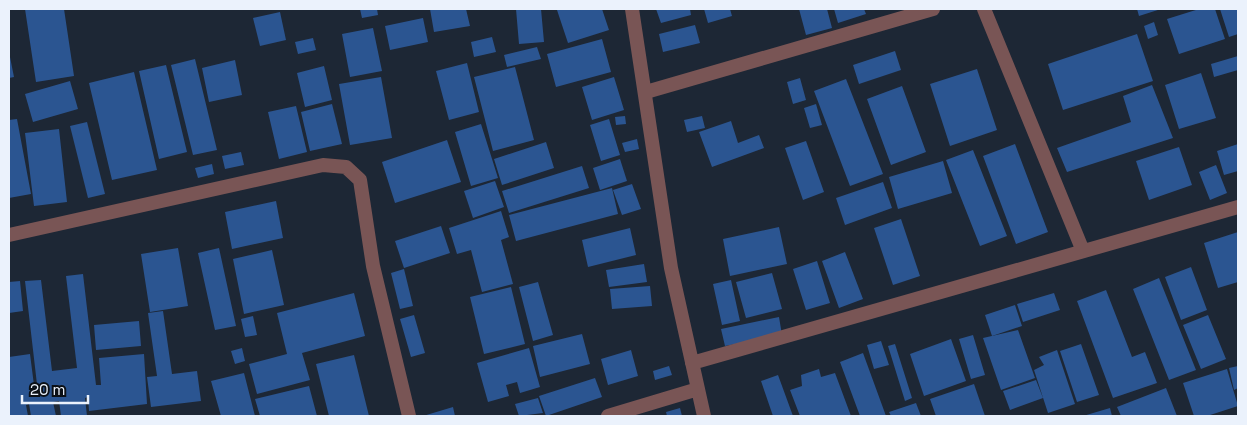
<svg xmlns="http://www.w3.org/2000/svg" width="1247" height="425" viewBox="0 0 1247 425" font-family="'Space Grotesk',sans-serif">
<rect width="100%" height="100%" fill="#1d2735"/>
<path fill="#2b5591" d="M25 9H64L74 76 36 82Z
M360 9H377L378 15 362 18Z
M430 9H466L470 26 434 32Z
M516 9H541L544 42 519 44Z
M602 9 609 30 568 43 557 10Z
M656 9H690L691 15 661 23Z
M704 9H730L732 16 708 23Z
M799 9H827L832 28 806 35Z
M834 9H864L866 14 838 23Z
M1137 9H1161L1139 16Z
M1199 9H1215L1225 39 1179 54 1167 19Z
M1220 9H1238V34L1229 37Z
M280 12 286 40 260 46 253 18Z
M423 18 428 42 390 50 385 26Z
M1154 22 1158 35 1148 39 1144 26Z
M695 25 700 43 663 52 659 34Z
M373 28 382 71 350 77 342 34Z
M1137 34 1153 81 1063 110 1048 64Z
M492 37 496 52 474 57 471 42Z
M313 38 316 50 298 54 295 42Z
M602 39 611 72 556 87 547 54Z
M537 47 541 59 507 67 504 55Z
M895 51 901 70 859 84 853 65Z
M9 52 14 77 9 78Z
M1238 56V70L1214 77 1211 64Z
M195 59 217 150 193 155 171 65Z
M235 60 242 95 209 102 202 68Z
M467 63 479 112 449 120 436 71Z
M166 65 187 152 159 159 139 71Z
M324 66 332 100 305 107 297 73Z
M515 67 534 140 493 151 474 77Z
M977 69 997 130 950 146 930 84Z
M134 72 157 170 112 180 89 83Z
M1201 73 1216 118 1179 129 1165 85Z
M381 77 392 138 350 145 339 84Z
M614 77 624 110 592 120 582 87Z
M800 78 806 100 793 104 787 82Z
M846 79 883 174 850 186 814 91Z
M70 81 78 109 33 122 25 94Z
M1152 85 1173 138 1067 172 1057 148 1131 122 1123 96Z
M902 86 926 152 891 165 867 99Z
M332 104 342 144 310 151 301 112Z
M816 104 822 125 810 128 804 108Z
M296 106 307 152 279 159 268 112Z
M625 116 626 124 616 125 615 117Z
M702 116 705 128 687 132 684 120Z
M17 119 31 194 9 198V120Z
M609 119 620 155 601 161 590 125Z
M731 121 738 143 759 135 764 148 712 167 699 132Z
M87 122 105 194 88 198 70 126Z
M481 124 498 178 471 186 455 132Z
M59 129 67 202 34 206 25 133Z
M637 139 639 149 625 152 622 143Z
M447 140 461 182 395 203 382 162Z
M806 141 824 192 803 200 785 148Z
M546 142 554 168 502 185 494 159Z
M1015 144 1048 232 1016 244 983 156Z
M1238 144V171L1224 175 1217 151Z
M1179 147 1192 185 1149 200 1136 161Z
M973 150 1007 236 980 246 946 160Z
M241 152 244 165 225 169 222 156Z
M620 159 627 181 600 190 593 168Z
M943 161 952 193 898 209 889 177Z
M212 164 214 174 198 178 195 168Z
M1216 165 1227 193 1210 200 1199 172Z
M582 166 589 188 509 213 502 191Z
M495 181 504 207 473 218 464 191Z
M883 182 892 208 845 225 836 198Z
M632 184 641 209 622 215 613 190Z
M612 188 618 214 516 241 509 215Z
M276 201 283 238 232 249 225 212Z
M501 211 509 237 501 240 513 284 482 292 471 250 457 254 449 228Z
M901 219 920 276 893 285 874 228Z
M441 226 450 253 404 268 395 241Z
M779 227 787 264 730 276 723 239Z
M630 228 636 255 588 267 582 240Z
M1238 232V282L1218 288 1204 243Z
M178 248 188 306 150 312 141 254Z
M219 248 236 326 215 330 198 253Z
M272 250 284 305 244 314 233 259Z
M845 252 863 299 839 308 822 261Z
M817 261 830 303 806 310 793 269Z
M644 264 647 282 609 287 606 270Z
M1191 267 1207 310 1181 320 1165 277Z
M404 269 413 306 400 309 391 273Z
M772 273 782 309 746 318 736 282Z
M83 274 96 385H101L99 358 144 354 147 404 89 411 88 397 85 398 87 416H61L59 401 53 402 56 416H31L29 404 26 405 28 416H9V357L30 354 35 393H38L25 281 41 280 52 371 77 368 66 276Z
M1159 278 1196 370 1169 380 1133 289Z
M731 280 740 321 722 325 713 284Z
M20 281 23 311 9 313V282Z
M538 282 553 335 533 341 519 287Z
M650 286 652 306 612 309 610 289Z
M511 287 525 344 484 354 470 297Z
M1106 290 1132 357 1145 352 1157 383 1113 398 1077 301Z
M354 293 365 336 302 353 310 380 257 394 249 364 287 354 277 313Z
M1054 293 1060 310 1023 322 1017 304Z
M1015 305 1022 326 992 336 985 315Z
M163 311 172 374 197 371 201 401 151 407 147 377 157 376 148 313Z
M414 315 425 353 411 357 400 319Z
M1208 315 1226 359 1201 369 1183 325Z
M253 316 257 335 245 337 241 319Z
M779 317 782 335 725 346 721 329Z
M139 321 141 346 96 350 94 325Z
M1018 330 1035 378 1001 390 983 338Z
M582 334 590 364 540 377 533 346Z
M973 335 985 375 971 379 959 339Z
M951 339 966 381 924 396 910 354Z
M881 341 889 365 874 369 867 345Z
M895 344 912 398 905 401 888 346Z
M1081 344 1099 395 1077 402 1060 351Z
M242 348 245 361 235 364 231 351Z
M529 348 540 387 520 393 517 382 506 385 509 396 488 402 477 363Z
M631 350 638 376 608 385 601 359Z
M1057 350 1075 404 1048 413 1034 370 1044 365 1039 357Z
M863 353 886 416H860L840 362Z
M354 355 369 416H329L316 364Z
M669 366 672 375 655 380 653 371Z
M1238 366V388L1234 390 1229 368Z
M819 369 821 377 835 373 851 416H800L790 390 802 386 801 375Z
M1227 369 1238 406 1207 416H1194L1183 383Z
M244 373 255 416H221L211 381Z
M778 375 793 416H773L761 381Z
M595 378 602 397 546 416 539 396Z
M1036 380 1043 398 1010 410 1003 391Z
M974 384 985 416H936L930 399Z
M309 386 317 416H260L255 399Z
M1166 388 1177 416H1121L1117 407Z
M538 398 543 413 519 416 515 404Z
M916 403 921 416H891L889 412Z
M453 407 455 416H423Z
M680 408 682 416H667L666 412Z
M1110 408 1112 416H1076H1083Z"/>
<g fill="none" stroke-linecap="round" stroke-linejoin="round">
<path stroke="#795555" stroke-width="14" d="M632 9 671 268 704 416
M984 9 1083 251
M646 92 933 9
M9 235 323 165 346 167 360 180 373 266 409 416
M692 363 1238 207
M608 416 698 389"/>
</g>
<rect width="1247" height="425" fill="none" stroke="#ebf2fc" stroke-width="20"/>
<path d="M22 395v8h66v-8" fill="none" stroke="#ebf2fc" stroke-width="2.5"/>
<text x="30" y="395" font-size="15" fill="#ebf2fc" stroke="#0b1016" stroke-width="4" paint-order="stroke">20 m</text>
</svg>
